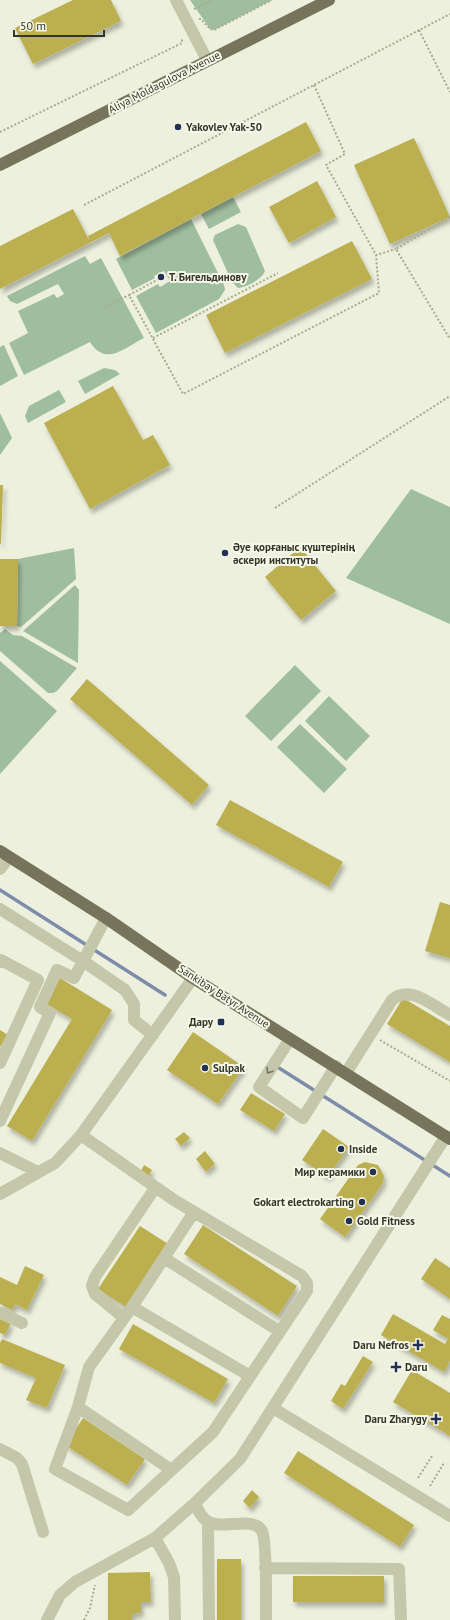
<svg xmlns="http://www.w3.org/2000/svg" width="450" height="1620" viewBox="0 0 450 1620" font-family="'PT Sans',sans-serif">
<defs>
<filter id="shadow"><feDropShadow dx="2.5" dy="4.5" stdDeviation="2" flood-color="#0004"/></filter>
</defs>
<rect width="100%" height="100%" fill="#edf0dd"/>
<path fill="#9fbe9e" d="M190 0H272L214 30 210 29Z
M233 197 241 212 209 229 201 214Z
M191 219 224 285 225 290 219 299 156 333 136 296 158 284 160 287 170 281 164 271 154 276 155 278 132 290 116 259Z
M238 224 246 227 265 271C262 279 247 287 238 288L232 282 213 240 215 235Z
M85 256 90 264 101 258 144 338C124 348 106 367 90 342L24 375 9 343 28 333 18 311 54 294 57 298 64 294 58 284 17 304 10 301 7 296Z
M4 345 18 376 0 386V347Z
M104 368 115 370 120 374 85 394 78 381Z
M59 390 66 402 28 423 25 416 29 406Z
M0 413 12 438 0 455Z
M411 489 450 507V624L346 578Z
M74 548 76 579 21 627 17 626 18 559Z
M75 585 79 590 78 663 23 631Z
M5 629 13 635 22 636 77 668 57 691 53 693H48L0 651V633Z
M0 661 57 711 0 774Z
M295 665 321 691 271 741 245 716Z
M329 696 370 736 346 761 305 721Z
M300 724 347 769 324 793 277 747Z"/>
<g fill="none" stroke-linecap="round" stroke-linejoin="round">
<path stroke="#7e8cab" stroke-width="3.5" d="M0 890 165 995
M279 1068 450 1176"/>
</g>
<path fill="#bbaf50" filter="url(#shadow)" d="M73 0H111L121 21 33 64 15 28Z
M306 122 321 151 120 256 109 233 0 289V246L73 209 89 240 88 236Z
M414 138 450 217 390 244 354 165Z
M317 181 336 217 289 243 269 207Z
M352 241 372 279 225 353 206 315Z
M113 386 143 440 153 435 170 465 90 509 44 423Z
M0 485H3L1 544H0Z
M300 547 336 591 301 620 265 577Z
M0 559H18L17 626H0Z
M87 679 209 785 192 805 70 699Z
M230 800 343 862 329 887 216 825Z
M440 902 450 905V958L425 951Z
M60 978 112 1010 32 1141 7 1126 72 1019 45 1003Z
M403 998 450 1026V1062L387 1024Z
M0 1030 8 1035 0 1047Z
M193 1032 244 1067 218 1104 167 1070Z
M251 1093 285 1114 274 1131 240 1110Z
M323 1129 349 1147 328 1177 302 1160Z
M184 1132 190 1138 181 1146 175 1139Z
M205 1151 215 1164 206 1172 196 1159Z
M365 1162 378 1165 384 1176 383 1183 345 1237 320 1219 358 1165Z
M144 1165 152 1170 147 1178 140 1173Z
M203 1225 297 1286 278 1316 184 1254Z
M140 1226 168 1244 126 1307 98 1289Z
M435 1258 450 1268V1299L421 1279Z
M25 1266 44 1275 27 1310 15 1304 13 1310 0 1304V1277L17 1285Z
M393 1314 445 1344 448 1339 433 1330 442 1315 450 1319V1361L444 1372 381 1335Z
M0 1318 11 1323 5 1335 0 1333Z
M133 1324 228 1379 214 1403 119 1349Z
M2 1339 65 1365 47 1408 26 1400 36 1378 0 1363V1343Z
M363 1356 373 1362 343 1409 331 1401 341 1384 345 1386Z
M412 1370 450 1393V1436L393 1402Z
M83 1418 145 1459 127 1485 65 1445Z
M298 1451 414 1525 400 1547 284 1473Z
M252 1490 259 1497 250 1508 243 1501Z
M217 1559H241V1620H217Z
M150 1572 151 1602H141V1613L132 1614V1620H108V1573Z
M293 1576H384V1602H293Z"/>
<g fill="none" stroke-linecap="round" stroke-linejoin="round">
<path stroke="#aaab8e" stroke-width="2" stroke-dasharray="2 2" stroke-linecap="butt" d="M194 9 213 0
M199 19H201L210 29 214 30 272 0
M419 30 450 92
M314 85 345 154 326 165 376 255 396 249
M0 132 182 43V38
M84 205 450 14
M450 217 396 249 450 339
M159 279 129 295 183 394 379 293 376 255
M103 308 129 295
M153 338 278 273
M275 508 450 396
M380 1040 450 1081
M418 1478 432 1456
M430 1486 444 1463
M84 1620 90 1608 95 1585"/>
<path stroke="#c4c7aa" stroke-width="12" d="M176 0 207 60
M0 869 9 858
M0 909 83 961 125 990 134 1004V1020L153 1035
M0 962 1 960 38 980 0 1063
M290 1039 259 1087 303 1118 336 1066
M346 1073 392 1000C410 984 433 1006 450 1015
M0 1121 50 1013 40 1007 57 970 74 978 106 918
M81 1135 174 1200 302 1276 307 1283V1291L213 1432 128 1510 55 1469 78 1407 89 1367 132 1307 194 1212
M0 1153 38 1172
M0 1194 55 1163 81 1135 193 978
M164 1258 279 1331
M132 1307 250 1376
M0 1313 22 1323
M124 1318 95 1294 92 1286 95 1277 155 1188
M78 1407 170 1469
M273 1408 450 1516
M0 1449 17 1458 22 1464 43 1532
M195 1503C198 1510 201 1517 207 1521 220 1531 253 1515 262 1531 267 1540 266 1605 266 1620
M208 1523 209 1620
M155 1538 169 1563 174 1577 175 1620
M265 1568 399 1569 401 1620
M47 1620 60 1595 75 1582 155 1538 195 1503 240 1459 446 1136"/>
<path stroke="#76755b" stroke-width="12" d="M0 165 329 0
M0 851 106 918 193 978 450 1139"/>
</g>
<defs><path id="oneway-chevron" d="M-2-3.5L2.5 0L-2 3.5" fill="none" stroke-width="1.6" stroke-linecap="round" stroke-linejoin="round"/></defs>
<use stroke="#757763" href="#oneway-chevron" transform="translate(269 1071) rotate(123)"/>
<g fill="#223053" stroke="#f5f8e9" stroke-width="1.5">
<circle cx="178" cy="127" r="4"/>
<circle cx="161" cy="277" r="4"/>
<circle cx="225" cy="553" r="4"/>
<rect x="217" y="1018" width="8" height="8" rx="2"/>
<circle cx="205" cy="1068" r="4"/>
<circle cx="341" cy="1149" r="4"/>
<circle cx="373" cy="1172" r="4"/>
<circle cx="362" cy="1202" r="4"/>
<circle cx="349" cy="1221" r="4"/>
<path d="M416 1339h4v4h4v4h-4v4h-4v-4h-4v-4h4z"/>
<path d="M394 1361h4v4h4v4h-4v4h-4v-4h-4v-4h4z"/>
<path d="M434 1413h4v4h4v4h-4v4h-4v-4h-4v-4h4z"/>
</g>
<g text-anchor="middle" stroke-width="4" stroke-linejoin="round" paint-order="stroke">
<g font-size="11" fill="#353529" stroke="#f5f8e9">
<text transform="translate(164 82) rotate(-27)" y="4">Aliya Moldagulova Avenue</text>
<text transform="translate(224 996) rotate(33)" y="4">Sankibay Batyr Avenue</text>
</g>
<g font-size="11" font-weight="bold" fill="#353529" stroke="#f5f8e9" text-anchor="start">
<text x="186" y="131">Yakovlev Yak-50</text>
<text x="169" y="281">Т. Бигельдинову</text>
<text x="233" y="551">Әуе қорғаныс күштерінің<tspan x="233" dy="13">әскери институты</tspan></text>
<text x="213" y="1026" text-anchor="end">Дару</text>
<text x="213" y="1072">Sulpak</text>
<text x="349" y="1153">Inside</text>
<text x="365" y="1176" text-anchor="end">Мир керамики</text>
<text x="354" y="1206" text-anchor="end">Gokart electrokarting</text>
<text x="357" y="1225">Gold Fitness</text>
<text x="409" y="1349" text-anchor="end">Daru Nefros</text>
<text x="405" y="1371">Daru</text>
<text x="427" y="1423" text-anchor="end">Daru Zharygy</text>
</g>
</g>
<path d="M14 30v6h90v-6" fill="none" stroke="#353529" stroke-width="2"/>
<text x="20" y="30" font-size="12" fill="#353529" stroke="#f5f8e9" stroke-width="3" paint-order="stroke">50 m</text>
</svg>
